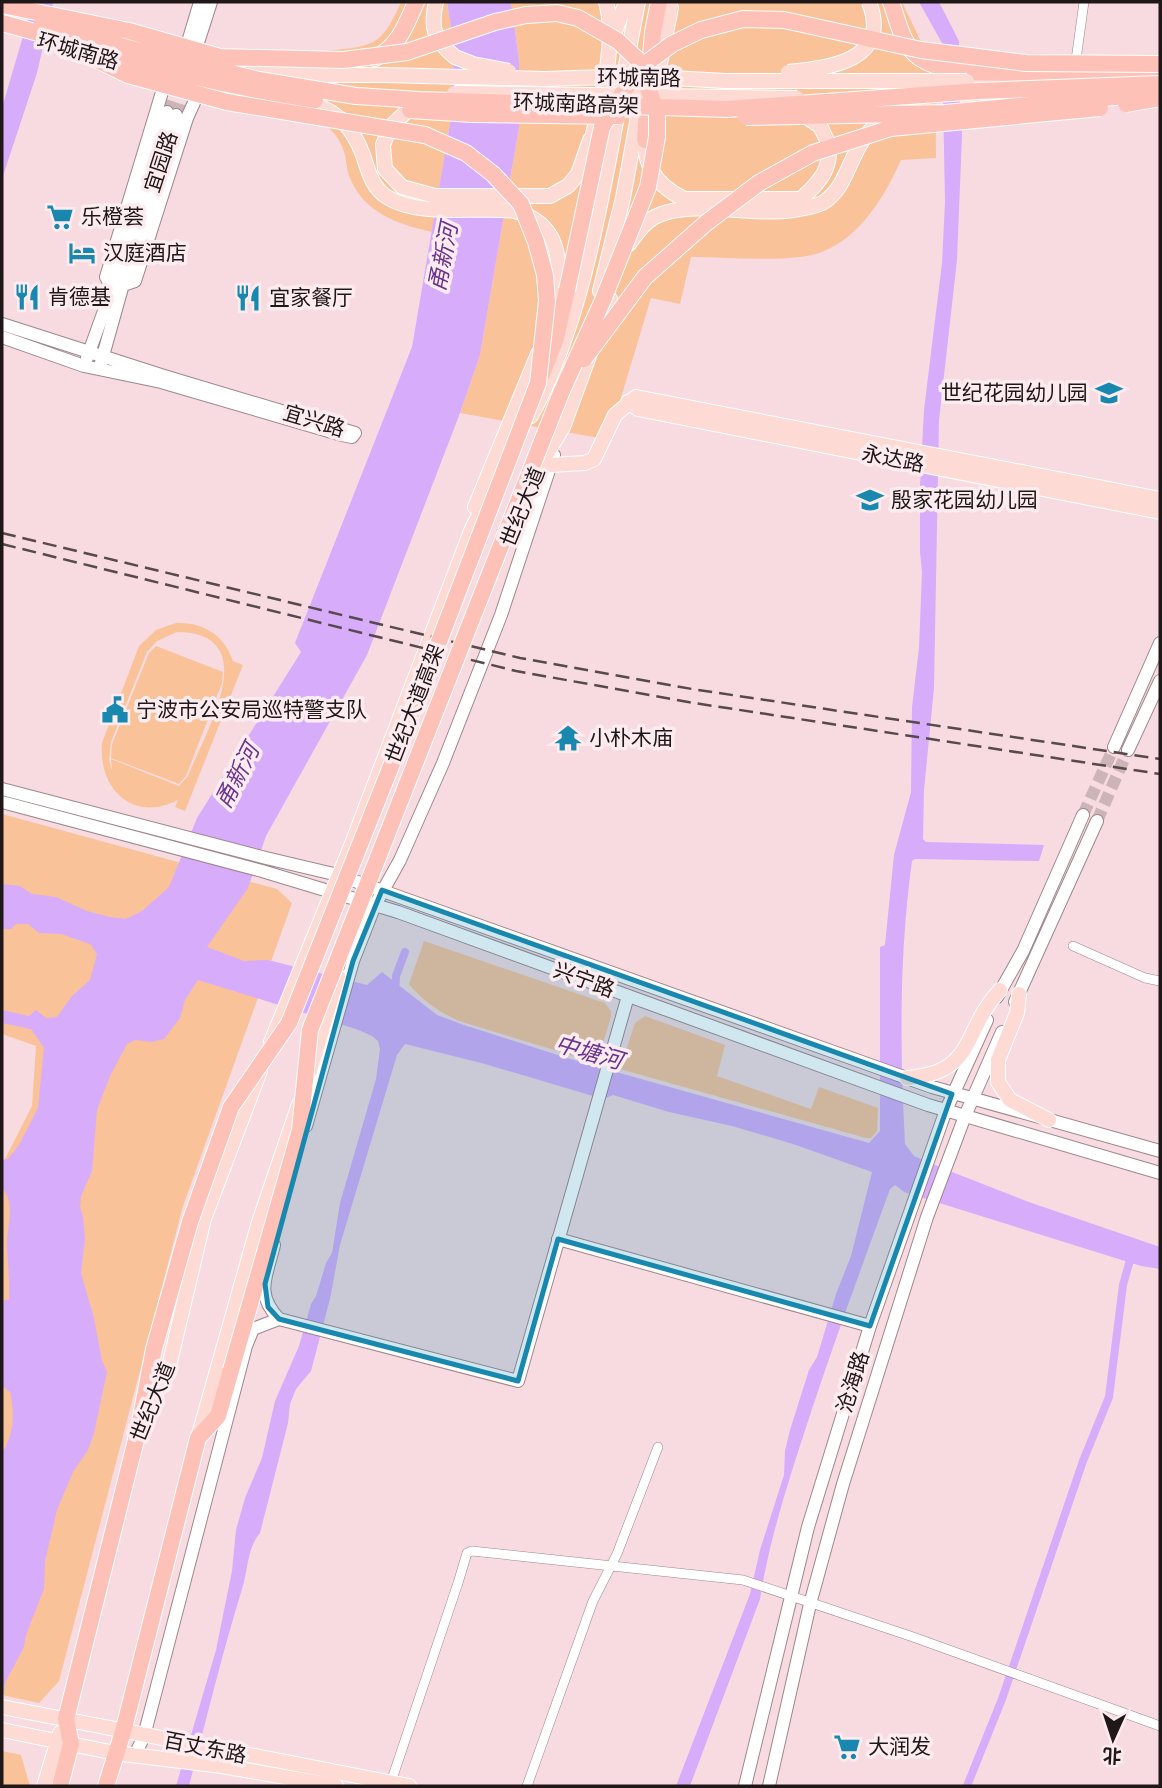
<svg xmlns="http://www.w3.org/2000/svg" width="1162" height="1788" viewBox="0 0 1162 1788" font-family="Jost,'Noto Sans SC',sans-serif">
<rect width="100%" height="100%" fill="#f7dbe1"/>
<path fill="#fac299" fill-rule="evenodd" d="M401 2H447L454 46 451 118 432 232C398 224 365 214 350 178 346 170 347 160 344 152 340 138 332 131 322 121L325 51C372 46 381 48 401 2Z
M511 2H902L935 71 936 158 901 160C882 202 852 252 800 257 765 261 727 257 691 257L680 304 651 298 620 401 599 438 460 413 480 355 519 127V61Z
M176 623C204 622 224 635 233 661L243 665 185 811 175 807 178 800C133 823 98 789 102 743L139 646 156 630ZM177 632C266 633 205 733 188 776L179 786 111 759 112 771 109 760 111 742 147 652 157 641Z
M156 646 223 672 222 683 186 776 179 784 111 758 112 744 149 653Z
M2 814 277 889 292 903 183 1206 59 1681 39 1703 2 1695V1165L32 1106 36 1046 2 1034Z
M424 941 605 1003 611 1011V1017L597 1063 459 1021C439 1012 423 1001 409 984Z
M645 1016 725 1045 717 1076 811 1109 819 1087 878 1108 877 1131 871 1138H866L620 1069 635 1023Z
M2 1751 21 1755 30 1786H2Z"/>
<path fill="#d7acfb" d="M33 2H53L37 73 2 179V108Z
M447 2H511L519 61V127L480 355 460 413 367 655 266 836 248 888 207 947 244 961 268 960 367 985 382 972 437 1015 464 1025 570 1059 869 1143 880 1131V947L885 945 894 855 911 792 912 707 919 648 922 572 920 552V486L924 410 942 263 945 202 942 43 919 2H939L959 41 962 136 957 260 939 420 934 688 924 790 923 839 926 842 1044 845 1039 861 915 859 912 861C899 955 900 1049 905 1144L914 1156 952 1172 1026 1201 1160 1247V1269L1141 1266 904 1192 895 1185 890 1189C863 1263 836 1337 811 1412 791 1473 770 1535 760 1599L690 1786H676L750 1594 760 1550 784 1475 785 1451 790 1430 809 1370 817 1357 836 1294 851 1256 872 1172 793 1144 732 1126 669 1112 613 1095 603 1099 485 1064 405 1044 397 1055 340 1245 330 1299 311 1371 296 1389 290 1404 288 1423 260 1533C247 1548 248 1571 242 1589 222 1654 206 1720 189 1786H176L216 1650 232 1571 236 1530 245 1498 262 1458 275 1401 299 1346 311 1304 316 1296 326 1263 332 1253 340 1203 376 1079 380 1049 378 1041 372 1036 356 1029 198 980 185 1000 180 1018 164 1039 152 1042 135 1040 127 1044 110 1076 97 1110 92 1171 81 1196 80 1207 83 1217 85 1238 81 1273 94 1318 102 1361 107 1372 94 1433 88 1450 73 1472 57 1510 45 1561 44 1589 26 1635 24 1647 5 1683 2 1699V1453C14 1434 15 1414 10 1392L2 1386V1309L4 1300H9C10 1282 8 1265 7 1248 6 1228 17 1204 2 1188V1160L8 1159 19 1145 38 1108 44 1048 31 1029 2 1023V1010L29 1016 36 1010 46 1018 57 1017 72 996 90 980 97 954 90 944 61 934 39 933 28 924H16L11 929H3L2 884 20 886 32 894 56 897 87 911 110 917 126 919 142 911 169 887 197 818 301 652 295 643 412 347 451 118 454 46Z"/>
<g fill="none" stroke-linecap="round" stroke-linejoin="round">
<path stroke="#d7acfb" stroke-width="8" d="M395 993 396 976 405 952
M967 1786 1002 1699 1083 1461 1109 1397 1123 1285 1132 1253"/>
<path stroke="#ccb4b9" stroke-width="12" stroke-dasharray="12 6" stroke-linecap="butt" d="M167 112 177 79
M176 115 186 82
M1083 815 1114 747
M1097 821 1128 750"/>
<g stroke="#9f878c" stroke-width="10">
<path id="street" d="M1075 67 1084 2
M1073 946 1145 978 1160 981
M390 1785 458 1583 467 1553 472 1551 743 1580 913 1637 1160 1726
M527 1786 593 1601 617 1554 658 1447"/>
</g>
<g stroke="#9f878c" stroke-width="14">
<path id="secondary" d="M185 52 200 2
M194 55 211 2
M123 285 135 281 187 118 201 87
M112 288 106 277 166 79
M2 324 164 376 355 433 352 437 342 435 161 382 84 366 2 337
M87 358 109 297 167 112
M101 363 127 270 176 115
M1114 747 1160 643
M1128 750 1160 681
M2 789 266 858 338 875 932 1087 1160 1151
M2 802 262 871 398 912 928 1105 1160 1173
M997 997 1023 951 1083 815
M1015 1002 1097 821
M306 1126 353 961 375 905 400 860 443 763 501 615 554 455
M558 1239 870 1326
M274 1245C267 1276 254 1293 279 1319
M135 1755 144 1736 246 1346 253 1329 279 1319 518 1381 628 996
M745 1786 808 1527 870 1326 946 1110 987 1020
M769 1786 810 1604 843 1484 927 1217 965 1116 1002 1032"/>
</g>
<g stroke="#fff" stroke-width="16">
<path id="primary" d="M436 2C430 28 434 40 455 57
M613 37 626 2
M237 70 303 75H383
M967 81 1001 80
M202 86 235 94 257 96
M622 86 638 2
M655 89 671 8
M968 100H1016
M301 102C333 106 352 125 363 155 368 170 372 188 387 197 420 218 477 206 515 211 556 223 561 253 558 290
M405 113 390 127 383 145 385 169 402 187 435 196H550L568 186 578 174 590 140
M647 130C641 163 654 184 684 199H801C819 183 833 168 828 142
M590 148C599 103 618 46 606 2
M629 244C637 233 646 220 659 215 699 199 762 219 804 208 810 207 819 205 824 202 855 181 847 137 892 114
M600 291 623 198 642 95
M548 325 562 281
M628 402 638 409 1160 512
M531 416C581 325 600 207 619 106
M540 465 563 427 610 299
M551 465 585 463 594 459 615 415 636 397 1160 499
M475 507 538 354
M1019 994 1017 1013 998 1060V1082L1010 1100 1049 1120
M271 1042 351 846 471 531 487 498
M310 1071 338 976
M907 1078C977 1073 962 1030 1000 990
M144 1419 169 1366 204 1219 260 1071
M198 1438 259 1222 299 1104
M2 1707 409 1786
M2 1730 115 1753 222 1766 336 1786
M44 1786 60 1733"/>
</g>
<g stroke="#fff" stroke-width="18">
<path id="highway" d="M891 2C898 21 902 46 920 58 948 76 988 72 1020 73 1067 75 1113 75 1160 75
M375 58C398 48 407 23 416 2
M650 68 653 32 659 2
M645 140 648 94
M542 374 556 338 567 290
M60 1786 71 1744 66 1719 138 1432 154 1349
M106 1786 123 1732 198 1438 218 1416 231 1370"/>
</g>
<use href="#street" stroke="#fff" stroke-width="9"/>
<use href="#secondary" stroke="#fff" stroke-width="12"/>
<use href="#primary" stroke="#fedad4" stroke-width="14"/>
<use href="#highway" stroke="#fec1b7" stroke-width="16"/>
<path stroke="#57494c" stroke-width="2.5" stroke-dasharray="14 7" stroke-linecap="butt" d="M2 533 520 658 692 689 1160 759
M2 544 516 671 694 703 1160 774"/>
<g stroke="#fff" stroke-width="16" stroke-linecap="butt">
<path id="primary-bridge" d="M455 57 473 64 509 71
M788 72C829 68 892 61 869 2
M383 75 544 79 637 76 725 81H967
M454 93 797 98
M802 114 820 126 828 142"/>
</g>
<g stroke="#fff" stroke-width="18" stroke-linecap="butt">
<path id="highway-bridge" d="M2 5 129 31 220 57 343 60 407 52 495 22 526 15 557 13 578 18 618 41 638 60 657 113V137L648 187 603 300 561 393 310 1030 300 1130 231 1370
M2 23 53 37
M42 23 128 48 259 80 356 96 419 100 727 109 979 91 1160 84
M44 34 128 75 227 102 425 135 466 153 493 174 521 204 536 242 545 275 547 301 538 383 399 746 289 1023 231 1107 190 1222 154 1349
M122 57C185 76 250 90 315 100
M1126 104 1160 98
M410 110 472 114 619 116
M746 117 945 113 1136 95
M567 290 602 127 629 83 640 68 672 44 701 30 743 19 784 20 921 50 970 56 1026 63 1160 64
M584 359 645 277 706 223 759 183 813 153 891 128 1100 108"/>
</g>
<use href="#primary-bridge" stroke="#fedad4" stroke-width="14"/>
<use href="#highway-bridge" stroke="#fec1b7" stroke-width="16"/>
</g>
<path fill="#1888ae" fill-opacity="0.2" stroke="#1888ae" stroke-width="5" stroke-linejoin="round" d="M382 890 952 1094 870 1326 558 1239 518 1381 279 1319 268 1307 265 1284 353 961Z"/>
<defs>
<g id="supermarket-bare" transform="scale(2.1)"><path d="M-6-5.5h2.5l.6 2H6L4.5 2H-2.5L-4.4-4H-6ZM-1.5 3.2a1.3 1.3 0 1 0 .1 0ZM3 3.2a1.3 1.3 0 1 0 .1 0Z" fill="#1888ae" stroke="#fcecef" stroke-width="2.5" paint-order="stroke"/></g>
<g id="hotel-bare" transform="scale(2.1)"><path d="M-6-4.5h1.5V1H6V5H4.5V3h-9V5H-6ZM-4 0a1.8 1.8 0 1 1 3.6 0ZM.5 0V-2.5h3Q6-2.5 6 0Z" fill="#1888ae" stroke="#fcecef" stroke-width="2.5" paint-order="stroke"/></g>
<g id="restaurant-bare" transform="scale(2.1)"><path d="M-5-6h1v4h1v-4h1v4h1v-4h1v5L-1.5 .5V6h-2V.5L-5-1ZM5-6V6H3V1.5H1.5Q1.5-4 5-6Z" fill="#1888ae" stroke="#fcecef" stroke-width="2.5" paint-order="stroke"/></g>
<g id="school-bare" transform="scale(2.1)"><path d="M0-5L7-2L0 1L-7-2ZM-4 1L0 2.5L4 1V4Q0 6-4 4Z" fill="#1888ae" stroke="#fcecef" stroke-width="2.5" paint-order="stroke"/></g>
<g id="civic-bare" transform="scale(2.1)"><path d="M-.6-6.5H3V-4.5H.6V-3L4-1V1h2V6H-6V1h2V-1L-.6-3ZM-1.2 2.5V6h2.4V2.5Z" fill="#1888ae" stroke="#fcecef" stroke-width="2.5" paint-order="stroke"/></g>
<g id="temple-bare" transform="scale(2.1)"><path d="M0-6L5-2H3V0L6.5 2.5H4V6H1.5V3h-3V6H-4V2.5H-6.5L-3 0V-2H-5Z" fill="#1888ae" stroke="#fcecef" stroke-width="2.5" paint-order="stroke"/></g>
</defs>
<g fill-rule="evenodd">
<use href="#supermarket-bare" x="60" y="217"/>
<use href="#hotel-bare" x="82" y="253"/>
<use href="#restaurant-bare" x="27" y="297"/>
<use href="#restaurant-bare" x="248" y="298"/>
<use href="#school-bare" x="1109" y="393"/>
<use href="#school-bare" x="870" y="500"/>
<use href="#civic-bare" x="115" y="710"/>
<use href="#temple-bare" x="568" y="738"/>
<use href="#supermarket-bare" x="847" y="1747"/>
</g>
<g text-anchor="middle" stroke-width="7" stroke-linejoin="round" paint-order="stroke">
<g font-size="21" fill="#201719" stroke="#fcecef">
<text transform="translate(78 51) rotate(16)" y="7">环城南路</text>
<text transform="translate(639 78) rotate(1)" y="7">环城南路</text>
<text transform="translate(576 104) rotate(2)" y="7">环城南路高架</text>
<text transform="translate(161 162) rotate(-72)" y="7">宜园路</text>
<text transform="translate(314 421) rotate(17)" y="7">宜兴路</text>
<text transform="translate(893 459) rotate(11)" y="7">永达路</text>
<text transform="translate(523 507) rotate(-68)" y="7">世纪大道</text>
<text transform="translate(415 704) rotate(-69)" y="7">世纪大道高架</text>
<text transform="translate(584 980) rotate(20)" y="7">兴宁路</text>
<text transform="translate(853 1382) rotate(-73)" y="7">沧海路</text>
<text transform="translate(153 1402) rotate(-68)" y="7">世纪大道</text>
<text transform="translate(205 1748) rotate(11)" y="7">百丈东路</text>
</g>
<g font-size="21" fill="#201719" stroke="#fcecef" text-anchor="start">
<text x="81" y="224">乐橙荟</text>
<text x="103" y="260">汉庭酒店</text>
<text x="48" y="304">肯德基</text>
<text x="269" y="305">宜家餐厅</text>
<text x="1088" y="400" text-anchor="end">世纪花园幼儿园</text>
<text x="891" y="507">殷家花园幼儿园</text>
<text x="136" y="717">宁波市公安局巡特警支队</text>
<text x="589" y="745">小朴木庙</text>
<text x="868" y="1754">大润发</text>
</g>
<g font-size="23" font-style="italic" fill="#6a358f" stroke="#fcecef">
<text transform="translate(443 257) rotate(-79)" y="8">甬新河</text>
<text transform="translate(237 776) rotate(-63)" y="8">甬新河</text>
<text transform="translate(589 1052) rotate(16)" y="8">中塘河</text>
</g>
</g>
<rect width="1162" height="1788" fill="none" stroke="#201719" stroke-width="7"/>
<g transform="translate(1113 1739) rotate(183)" stroke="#fcecef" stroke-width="5" paint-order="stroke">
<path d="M0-5L12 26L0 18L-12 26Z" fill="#201719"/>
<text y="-10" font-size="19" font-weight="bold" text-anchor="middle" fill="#201719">北</text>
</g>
</svg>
